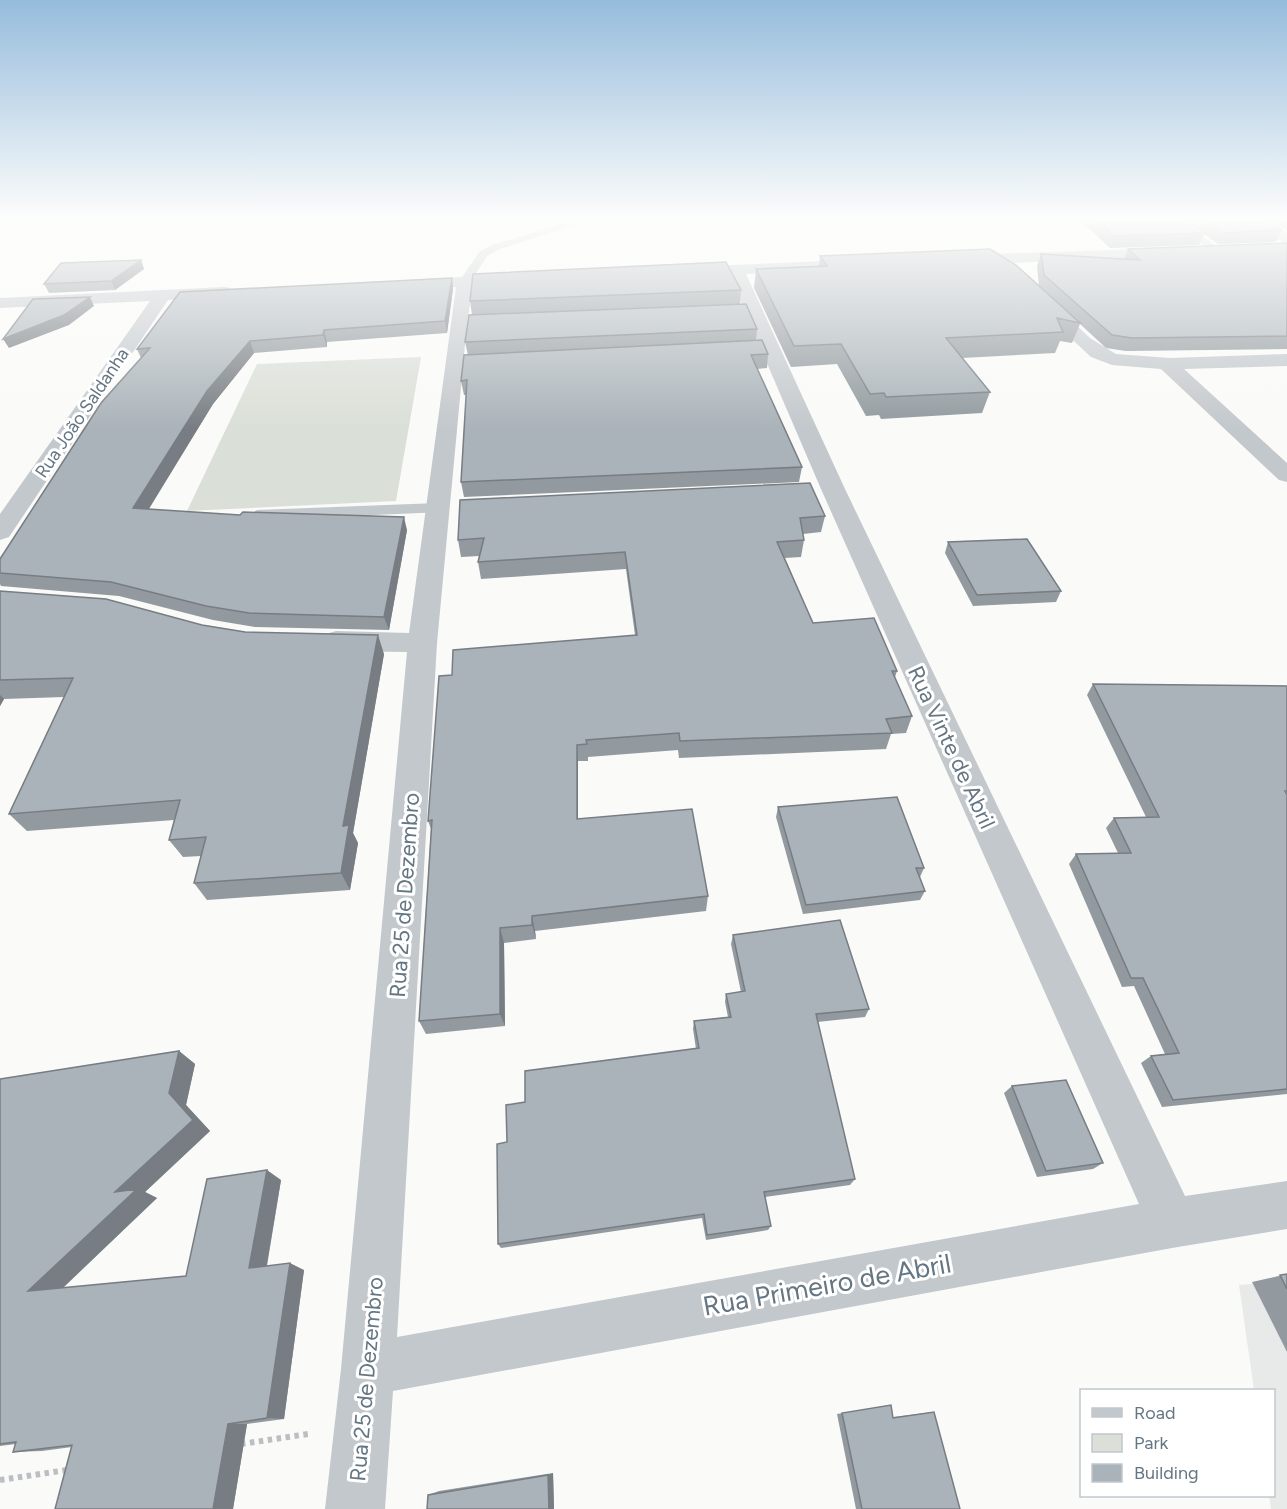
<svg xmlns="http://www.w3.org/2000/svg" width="1287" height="1509" viewBox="0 0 1287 1509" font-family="Figtree,sans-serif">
<rect width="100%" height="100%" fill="#fafaf8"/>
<path fill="#e8e9e9" d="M1287 1281V1509H1271L1269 1496H1274V1390H1254L1239 1285Z"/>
<path fill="#dadfd7" d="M421 357 396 501 187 511 257 364Z"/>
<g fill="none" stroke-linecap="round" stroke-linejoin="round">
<path stroke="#bbbfc2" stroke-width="6" stroke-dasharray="4.5 4.5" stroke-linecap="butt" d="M241 1444 308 1434
M0 1480 67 1470"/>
<path fill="#c3c8cc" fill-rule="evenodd" d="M584 217H600L500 249 487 256 469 284 459 282 479 252 492 245Z
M1165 217H1177L1223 251 1214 253Z
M438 503 444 504 446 508 444 512 257 520 249 515 257 510Z"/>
<path fill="#c3c8cc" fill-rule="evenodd" d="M1245 217H1262L1287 233V245Z
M1171 248 1179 253 1177 256 962 265 954 260 962 255Z
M827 261 833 263 835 266 833 269 746 274 845 489 1185 1196 1287 1181V1229L1172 1248 393 1391 385 1509H325L341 1369 407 652 336 651 326 648 321 641 326 634 336 631 409 633 456 287 408 289 402 288 400 284 402 280 518 274 526 279 518 284 473 286 467 323 437 643 397 1337 1139 1204 821 489 729 275 686 277 678 272 686 267Z
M224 287 230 288 233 292 230 296 168 300 9 537 0 540V514L150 301 0 308V298Z
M1043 298 1049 299 1090 338 1116 354 1170 358 1287 354V366L1184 369 1287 463V482L1279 480 1161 369 1112 365 1091 357 1037 307 1034 303Z"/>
</g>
<path fill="#929a9f" d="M1081 217H1264L1282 230 1276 242 1218 244 1204 234 1199 245 1110 248 1080 220Z
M1266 217H1287V230Z
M1287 243V349L1126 351 1106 348 1080 324 1072 343 1060 341 1055 353 962 358 990 392 982 413 881 419 879 415 866 416 837 364 791 367 754 288 756 269 819 266 820 256 1039 286 1037 266 1041 254 1124 259 1128 249Z
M141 260 144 269 115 290 49 293 44 284Z
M452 278 453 289 447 333 327 342V347L254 353 213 404 148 509 407 530 389 630 255 627 213 620 119 596 1 586 0 584V559L141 358 137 349Z
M741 290 740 304 757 329 756 341 768 354 767 368 757 369 802 467 799 482 464 497 461 482 466 395H464L461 381 468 355 465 342 472 315 470 301Z
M825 516 821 532 803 534 804 540 801 557 785 558 813 623 897 671 895 677 912 716 906 733 891 734 886 749 679 758 678 750 588 757V761H578V819L708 896 706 911 535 931 536 939 504 943 505 1026 426 1034 419 1021 431 829 428 821 452 675 635 635 626 569 481 579 478 562 479 556 461 557 458 540Z
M948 542 1061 591 1056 602 973 606 945 553Z
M0 591 202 625 384 654 353 833 358 843 350 890 207 900 194 883 201 856 183 857 169 840 174 820 27 831 9 814 64 697 4 699 0 706Z
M1093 684 1287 686V1094L1162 1107 1141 1063 1151 1056 1165 1054 1134 986 1122 987 1069 864 1076 854 1118 853 1106 828 1114 818 1146 817 1087 695Z
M778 807 924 868 920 877 925 891 920 900 803 914 776 817Z
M733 935 869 1009 865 1017 817 1022 855 1179 850 1185 765 1197 771 1226 768 1230 706 1240 702 1218 501 1248 498 1244 507 1142 525 1102 696 1049 693 1029 694 1021 728 1017 725 1002 726 994 741 992 731 944Z
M179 1051 195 1064 186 1105 210 1131 145 1192 157 1198 63 1288 186 1276 281 1180 267 1266 304 1270 284 1419 247 1424 233 1509H55L72 1447 42 1451 13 1452 16 1444 0 1446V1079Z
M1012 1086 1103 1163 1093 1169 1037 1177 1004 1093Z
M1287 1274V1352L1252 1282Z
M891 1405 893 1417 934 1412 960 1509H856L837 1414Z
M553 1473 554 1509H427L428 1495 439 1491Z"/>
<path fill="#777d82" d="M141 260 144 269 115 290 111 281Z
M452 278 453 289 447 333 445 321Z
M90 297 94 306 69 325 9 348 3 339Z
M324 330 327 342V347L323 335Z
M250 341 254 353 213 404 141 522 133 508 207 391Z
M404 517 407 530 389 630 384 617Z
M378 635 384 654 353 833 358 843 350 890 341 873 343 826Z
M0 695 4 699 0 706Z
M577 745 578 761V835L577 819Z
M532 916 535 931 536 939 532 925Z
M500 928 504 943 505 1026 500 1014Z
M179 1051 195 1064 186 1105 210 1131 145 1192 157 1198 54 1296 28 1291 115 1192 169 1093Z
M267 1170 281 1180 265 1275 249 1268Z
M290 1263 304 1270 284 1419 267 1418Z
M228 1424H247L233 1509H213Z
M553 1473 554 1509H549L548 1475Z"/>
<path fill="#aab3b9" stroke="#777d82" stroke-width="1.5" d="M1094 217H1182L1205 233 1114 236Z
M1202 217H1264L1282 230 1223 233Z
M1287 243V336L1132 338 1112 335 1044 275 1041 254 1140 260 1128 249Z
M990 249 1016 265 1080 323 1057 318 1063 332 946 338 990 392 886 397 884 393 870 394 841 344 794 346 756 269 827 266 820 256Z
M141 260 111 281 44 284 61 263Z
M726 262 741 290 470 301 473 274Z
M452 278 445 321 324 330 323 335 250 341 207 391 133 508 240 515 243 512 404 517 384 617 249 613 206 606 111 582 0 573V559L101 403 150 348 137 349 180 292Z
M90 297 64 315 3 339 33 299Z
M746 304 757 329 465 342 469 315Z
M762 340 768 354 751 355 802 467 461 482 467 380 461 381 464 355Z
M810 483 825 516 800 518 804 540 777 542 813 623 874 618 897 671H892L912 716 886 719 892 733 680 741 679 733 586 740 587 744 577 745V819L692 809 708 896 532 916V925L500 928V1014L419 1021 432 820 428 821 439 676 452 675 453 650 637 635 625 552 478 562 484 538 458 540 460 500Z
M1027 539 1061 591 977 595 948 542Z
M0 591 106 599 202 625 245 632 378 635 343 826 349 825 341 873 194 883 206 837 169 840 180 800 9 814 73 678 0 680Z
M1093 684 1287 686V791H1285L1287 795V1089L1173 1100 1151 1056 1179 1053 1143 978H1131L1076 854 1131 853 1114 818 1159 817Z
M897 797 924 868H916L925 891 806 905 778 807Z
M840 920 869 1009 816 1014 855 1179 764 1192 771 1226 707 1235 704 1214 498 1244 497 1144 507 1142 506 1105 525 1102V1071L699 1048 694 1021 731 1017 726 994 745 991 733 935Z
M179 1051 169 1093 193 1120 115 1192 137 1189 28 1291 186 1276 207 1179 267 1170 249 1268 290 1263 267 1418 228 1424 213 1509H55L72 1445 13 1452 16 1442 0 1444V1079Z
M1066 1080 1103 1163 1046 1171 1012 1086Z
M1287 1274V1289L1280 1275Z
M891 1405 893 1418 934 1412 960 1509H862L842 1413Z
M548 1475 549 1509H427L428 1495Z"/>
<linearGradient id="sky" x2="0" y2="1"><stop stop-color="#96bcdc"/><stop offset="0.51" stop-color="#fdfdfc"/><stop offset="1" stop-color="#fdfdfc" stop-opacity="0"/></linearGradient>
<rect width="1287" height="429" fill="url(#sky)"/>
<g text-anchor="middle" stroke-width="6" stroke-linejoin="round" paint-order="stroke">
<g font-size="18" fill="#657683" stroke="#fff">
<text transform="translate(82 413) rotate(-56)" y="6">Rua João Saldanha</text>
</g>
<g font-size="22" fill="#657683" stroke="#fff">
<text transform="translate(952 747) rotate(65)" y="8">Rua Vinte de Abril</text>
<text transform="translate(404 895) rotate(-86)" y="8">Rua 25 de Dezembro</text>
<text transform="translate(366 1379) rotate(-85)" y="8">Rua 25 de Dezembro</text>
</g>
<g font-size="27" fill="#657683" stroke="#fff">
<text transform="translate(827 1285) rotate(-10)" y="9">Rua Primeiro de Abril</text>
</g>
</g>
<rect x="1080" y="1389" width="195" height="108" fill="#ffffff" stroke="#c1c8cd" stroke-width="1.5"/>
<rect x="1092" y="1408" width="30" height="9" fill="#c3c8cc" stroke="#c1c8cd" stroke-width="1.5"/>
<text x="1134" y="1419" font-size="18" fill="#657683">Road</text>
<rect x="1092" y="1434" width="30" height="18" fill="#dadfd7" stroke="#c1c8cd" stroke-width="1.5"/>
<text x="1134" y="1449" font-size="18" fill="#657683">Park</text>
<rect x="1092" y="1464" width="30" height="18" fill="#aab3b9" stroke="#c1c8cd" stroke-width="1.5"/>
<text x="1134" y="1479" font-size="18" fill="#657683">Building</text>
</svg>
